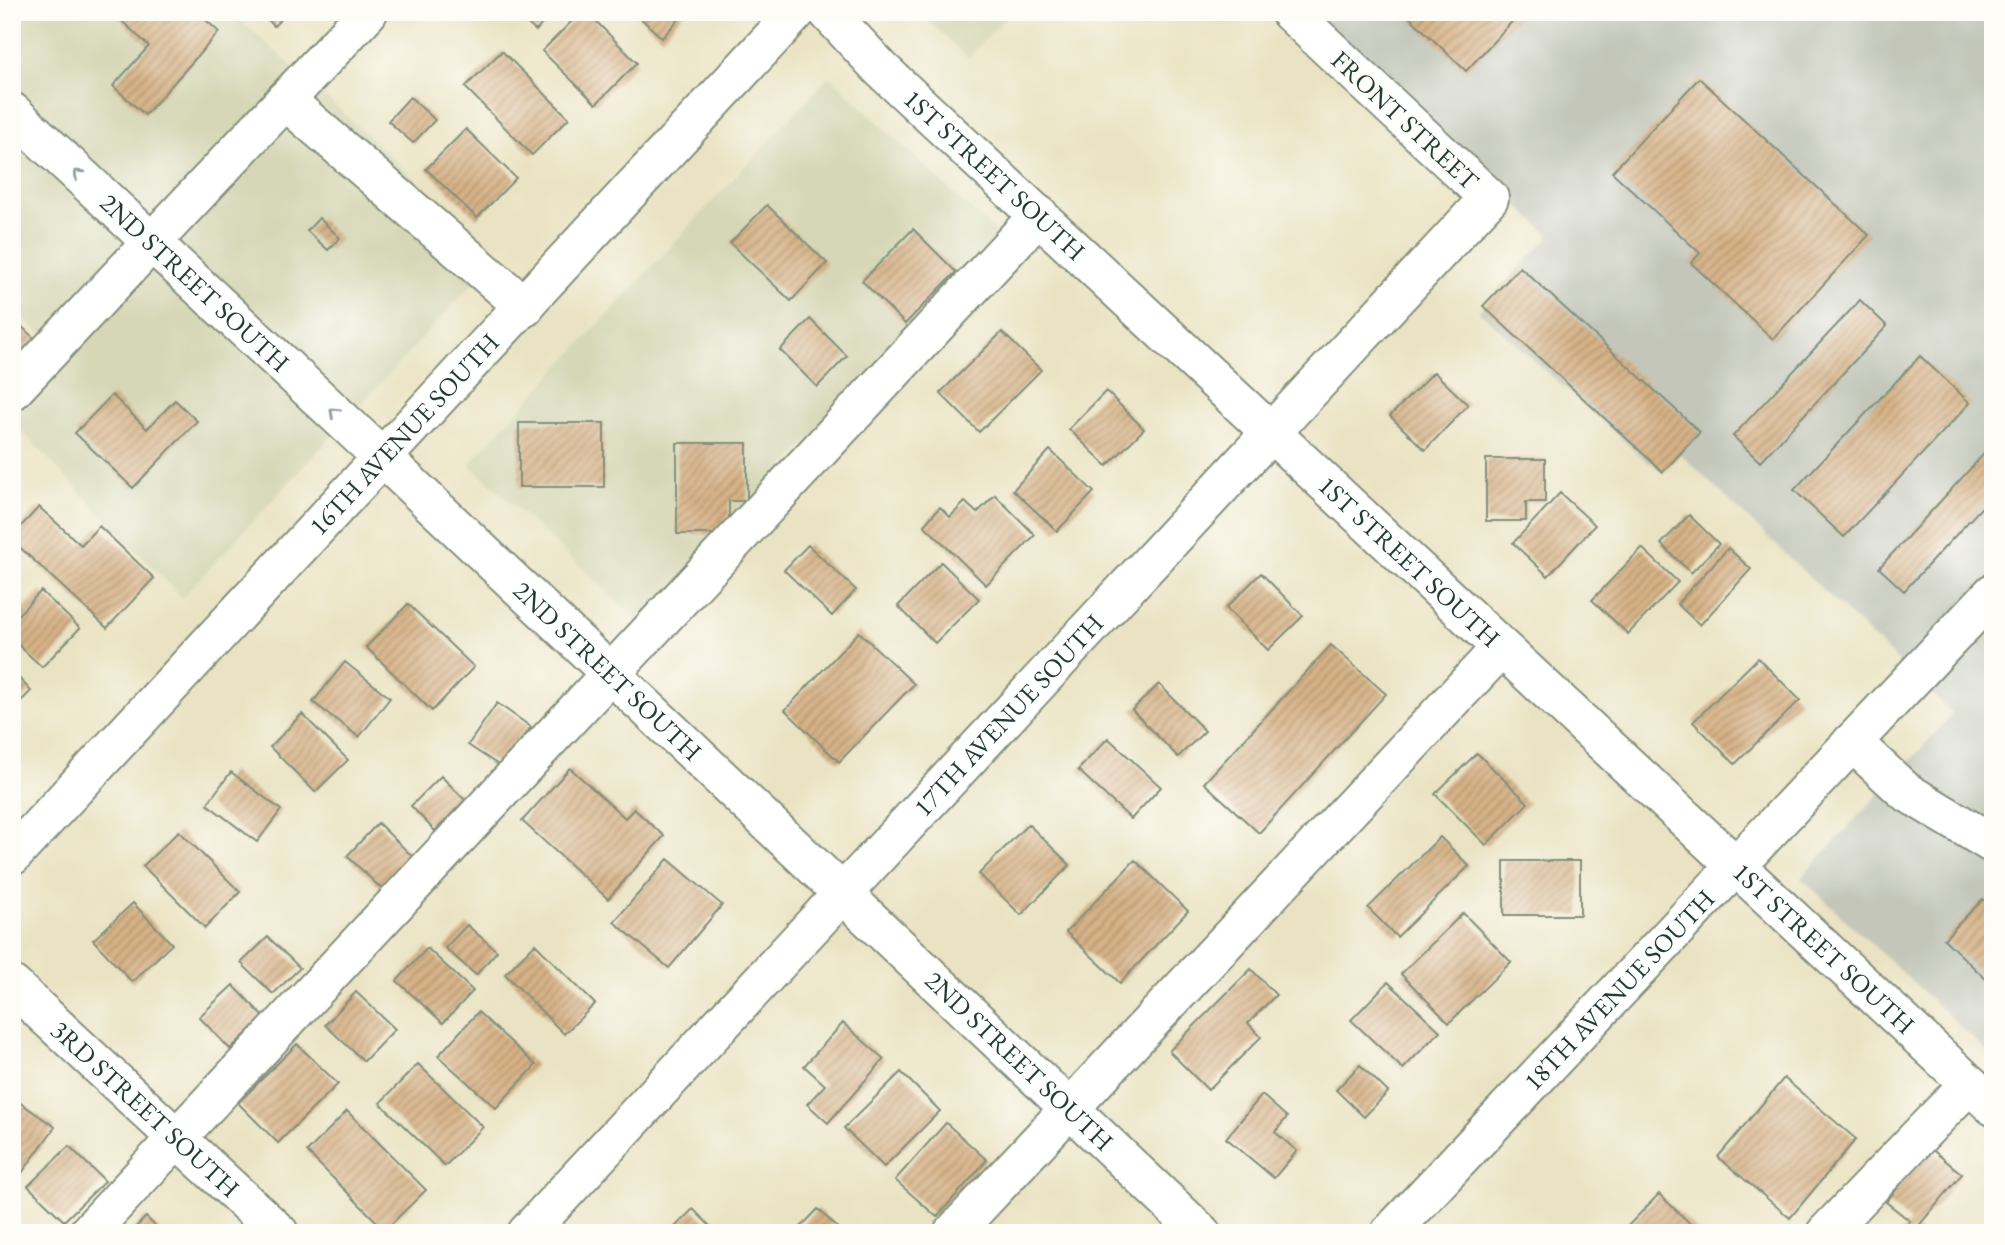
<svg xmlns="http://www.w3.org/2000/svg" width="2005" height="1245" viewBox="0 0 2005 1245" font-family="'EB Garamond',serif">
<defs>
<pattern id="building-hatch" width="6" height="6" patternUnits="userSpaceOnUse" patternTransform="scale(1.75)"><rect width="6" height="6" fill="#d7b287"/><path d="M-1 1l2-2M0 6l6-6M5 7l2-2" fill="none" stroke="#ae926f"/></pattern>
</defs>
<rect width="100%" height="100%" fill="#fdfcf7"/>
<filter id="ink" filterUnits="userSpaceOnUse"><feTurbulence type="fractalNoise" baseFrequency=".0143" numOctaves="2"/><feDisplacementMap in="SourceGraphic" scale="14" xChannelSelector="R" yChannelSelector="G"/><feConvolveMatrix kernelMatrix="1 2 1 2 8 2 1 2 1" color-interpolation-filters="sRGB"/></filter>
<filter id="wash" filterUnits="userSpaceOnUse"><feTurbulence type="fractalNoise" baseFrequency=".00686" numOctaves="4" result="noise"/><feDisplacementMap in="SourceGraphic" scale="28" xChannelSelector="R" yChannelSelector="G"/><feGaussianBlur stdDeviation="1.57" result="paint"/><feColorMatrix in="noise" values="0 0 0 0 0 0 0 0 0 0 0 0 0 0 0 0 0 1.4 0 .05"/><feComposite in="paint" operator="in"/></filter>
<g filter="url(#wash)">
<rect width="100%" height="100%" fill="#eae3c3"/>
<path fill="#d6d7b6" d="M12 12H232L499 255 182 598 12 421V410L64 355 12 307Z
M919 12H1011L968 58Z
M829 76 999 236 640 622 469 464Z"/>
<path fill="#c3c6b9" d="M1313 12H1993V1057L1801 878 1953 714 1671 445 1650 464 1479 311 1550 236Z"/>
<g id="blocks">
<path fill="url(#building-hatch)" d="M112 12H197L219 32 145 115 113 86 149 46Z
M261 12H288L274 26Z
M514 12H552L536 31Z
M581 12H587L637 63 596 104 542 51Z
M634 12H685L662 38Z
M1404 12H1521L1466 71Z
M502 51 569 118 532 155 465 87Z
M1699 78 1869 235 1773 339 1691 263 1700 253 1612 172Z
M410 97 435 120 413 143 388 121Z
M466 129 516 178 477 218 426 169Z
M767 205 827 263 791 301 730 243Z
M319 218 340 238 328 250 307 231Z
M913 229 956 272 905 324 862 281Z
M1520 267 1700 432 1663 472 1483 306Z
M1860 300 1887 326 1760 462 1733 436Z
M810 319 847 356 817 387 780 350Z
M18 323 39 343 12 372V329Z
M1002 332 1041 370 979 432 940 393Z
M1920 356 1970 403 1844 537 1794 490Z
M1434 372 1468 405 1425 450 1390 416Z
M1106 391 1144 429 1107 466 1069 429Z
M112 395 147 429 175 400 197 421 133 488 75 433Z
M519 423H604V487H519Z
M677 443H747V501H729V534H677Z
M1993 444V495L1904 591 1879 568Z
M1050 450 1094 492 1057 531 1013 490Z
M1486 459H1545V502H1526V521H1486Z
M1560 493 1595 525 1548 576 1513 543Z
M995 495 1035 535 986 585 924 525 940 507 950 517 965 502 977 513Z
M39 507 81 545 99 526 154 578 107 628 12 540V536Z
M1689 515 1719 544 1691 573 1661 544Z
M808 545 856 590 832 616 784 570Z
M1642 548 1678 582 1628 634 1592 600Z
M1728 548 1751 569 1700 625 1677 604Z
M941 562 979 599 935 643 898 606Z
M1261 573 1303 616 1268 650 1226 608Z
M41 591 80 628 42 667 12 639V621Z
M408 604 474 667 432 711 366 647Z
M859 632 914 684 839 762 785 710Z
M1331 645 1386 694 1259 833 1204 783Z
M1758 658 1800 700 1735 764 1693 722Z
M345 662 390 698 359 737 313 702Z
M12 671 31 691 12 710Z
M1159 684 1205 731 1178 757 1132 710Z
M497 703 531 727 503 768 468 745Z
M302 714 348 760 315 792 270 747Z
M1108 738 1161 787 1131 819 1078 770Z
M1477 753 1528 803 1486 845 1435 794Z
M570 768 625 818 634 809 664 836 608 899 522 821Z
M231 772 281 810 257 842 207 804Z
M441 776 465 800 435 831 411 806Z
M378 823 415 859 384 891 347 856Z
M1028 824 1070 865 1021 915 979 874Z
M179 831 240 892 205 928 143 866Z
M1440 837 1469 866 1397 937 1368 908Z
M668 859 722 905 669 968 614 922Z
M1135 860 1188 911 1120 983 1066 932Z
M1504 861H1580V915H1504Z
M1983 899 1993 909V986L1944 939Z
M133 903 172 944 132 982 93 940Z
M1463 913 1511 962 1449 1023 1401 974Z
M467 925 497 951 476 975 445 948Z
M268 937 300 968 273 994 241 963Z
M535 944 595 1004 564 1034 505 974Z
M427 948 473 991 443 1023 397 981Z
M1251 969 1276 995 1248 1023 1261 1037 1208 1090 1169 1051Z
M1388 982 1440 1031 1403 1069 1351 1020Z
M233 985 264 1017 230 1049 199 1017Z
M356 992 395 1029 364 1061 325 1025Z
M478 1012 536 1065 496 1108 438 1056Z
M843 1023 884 1059 828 1123 807 1104 825 1085 804 1066Z
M297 1044 338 1084 278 1143 238 1103Z
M418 1064 483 1127 445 1166 380 1103Z
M1360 1065 1388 1092 1364 1117 1336 1090Z
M901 1072 940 1111 884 1167 844 1128Z
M1784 1078 1856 1139 1790 1218 1718 1157Z
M1262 1095 1287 1117 1275 1132 1297 1151 1274 1178 1226 1138Z
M12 1097 55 1127 16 1181 12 1178Z
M347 1111 426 1190 385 1230 307 1152Z
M946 1123 987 1160 937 1217 895 1180Z
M69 1146 105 1181 64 1221 28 1186Z
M1930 1148 1962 1174 1916 1229 1921 1233H1900L1910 1221 1886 1202Z
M1659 1194 1700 1233H1621Z
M693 1209 717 1233H669Z
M818 1209 843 1233H795Z
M146 1217 162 1233H130Z"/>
</g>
</g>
<g filter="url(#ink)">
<use href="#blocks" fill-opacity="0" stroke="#84907c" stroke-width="2"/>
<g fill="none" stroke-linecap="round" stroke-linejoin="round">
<g stroke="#84907c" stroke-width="42">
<g id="minor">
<path id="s1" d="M828 12 881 69 1993 1106"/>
<path d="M285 100 525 307"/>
<path d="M12 391 368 12"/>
<path id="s2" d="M384 459 1201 1233"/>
<path d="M1852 742 1905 791 1993 844"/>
<path id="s3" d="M12 985 279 1233"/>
<path d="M88 1233 1039 215"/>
<path id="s4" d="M527 1233 1489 198 1290 12"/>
<path d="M953 1233 1501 648"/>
<path id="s5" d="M1390 1233 1993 593"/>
<path d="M1826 1233 1969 1084"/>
</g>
</g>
<g stroke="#84907c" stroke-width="42">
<g id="major">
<path id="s6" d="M12 112 384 459"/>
<path id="s7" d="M12 856 796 12"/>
</g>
</g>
<use href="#minor" stroke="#fff" stroke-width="38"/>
<use href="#major" stroke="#fff" stroke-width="38"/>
</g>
<defs><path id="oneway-chevron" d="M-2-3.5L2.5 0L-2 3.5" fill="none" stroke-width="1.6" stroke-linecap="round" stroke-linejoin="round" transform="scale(1.75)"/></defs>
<g stroke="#8f9e9a">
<use href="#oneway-chevron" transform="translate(78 174) rotate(-137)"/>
<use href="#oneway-chevron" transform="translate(334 412) rotate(-137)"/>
</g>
</g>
<g text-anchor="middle" stroke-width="5" stroke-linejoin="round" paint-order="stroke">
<g font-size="26" fill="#1f3d34" stroke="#fdfcf7">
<text transform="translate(1405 120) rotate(43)" y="9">FRONT STREET</text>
<text dy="9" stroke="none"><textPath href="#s1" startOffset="233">1ST STREET SOUTH</textPath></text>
<text dy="9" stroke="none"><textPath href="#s6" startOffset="250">2ND STREET SOUTH</textPath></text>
<text dy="9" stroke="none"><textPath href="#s7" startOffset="576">16TH AVENUE SOUTH</textPath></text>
<text dy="9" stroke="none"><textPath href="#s1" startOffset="800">1ST STREET SOUTH</textPath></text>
<text dy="9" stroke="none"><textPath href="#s2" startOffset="308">2ND STREET SOUTH</textPath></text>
<text dy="9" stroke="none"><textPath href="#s4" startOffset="707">17TH AVENUE SOUTH</textPath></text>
<text dy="9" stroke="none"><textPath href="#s1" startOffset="1367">1ST STREET SOUTH</textPath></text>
<text dy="9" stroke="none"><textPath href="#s5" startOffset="334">18TH AVENUE SOUTH</textPath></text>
<text dy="9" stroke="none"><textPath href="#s2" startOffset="875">2ND STREET SOUTH</textPath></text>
<text dy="9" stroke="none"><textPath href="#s3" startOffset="182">3RD STREET SOUTH</textPath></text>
</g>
</g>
<rect width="2005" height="1245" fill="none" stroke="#fdfcf7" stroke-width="42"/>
</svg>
